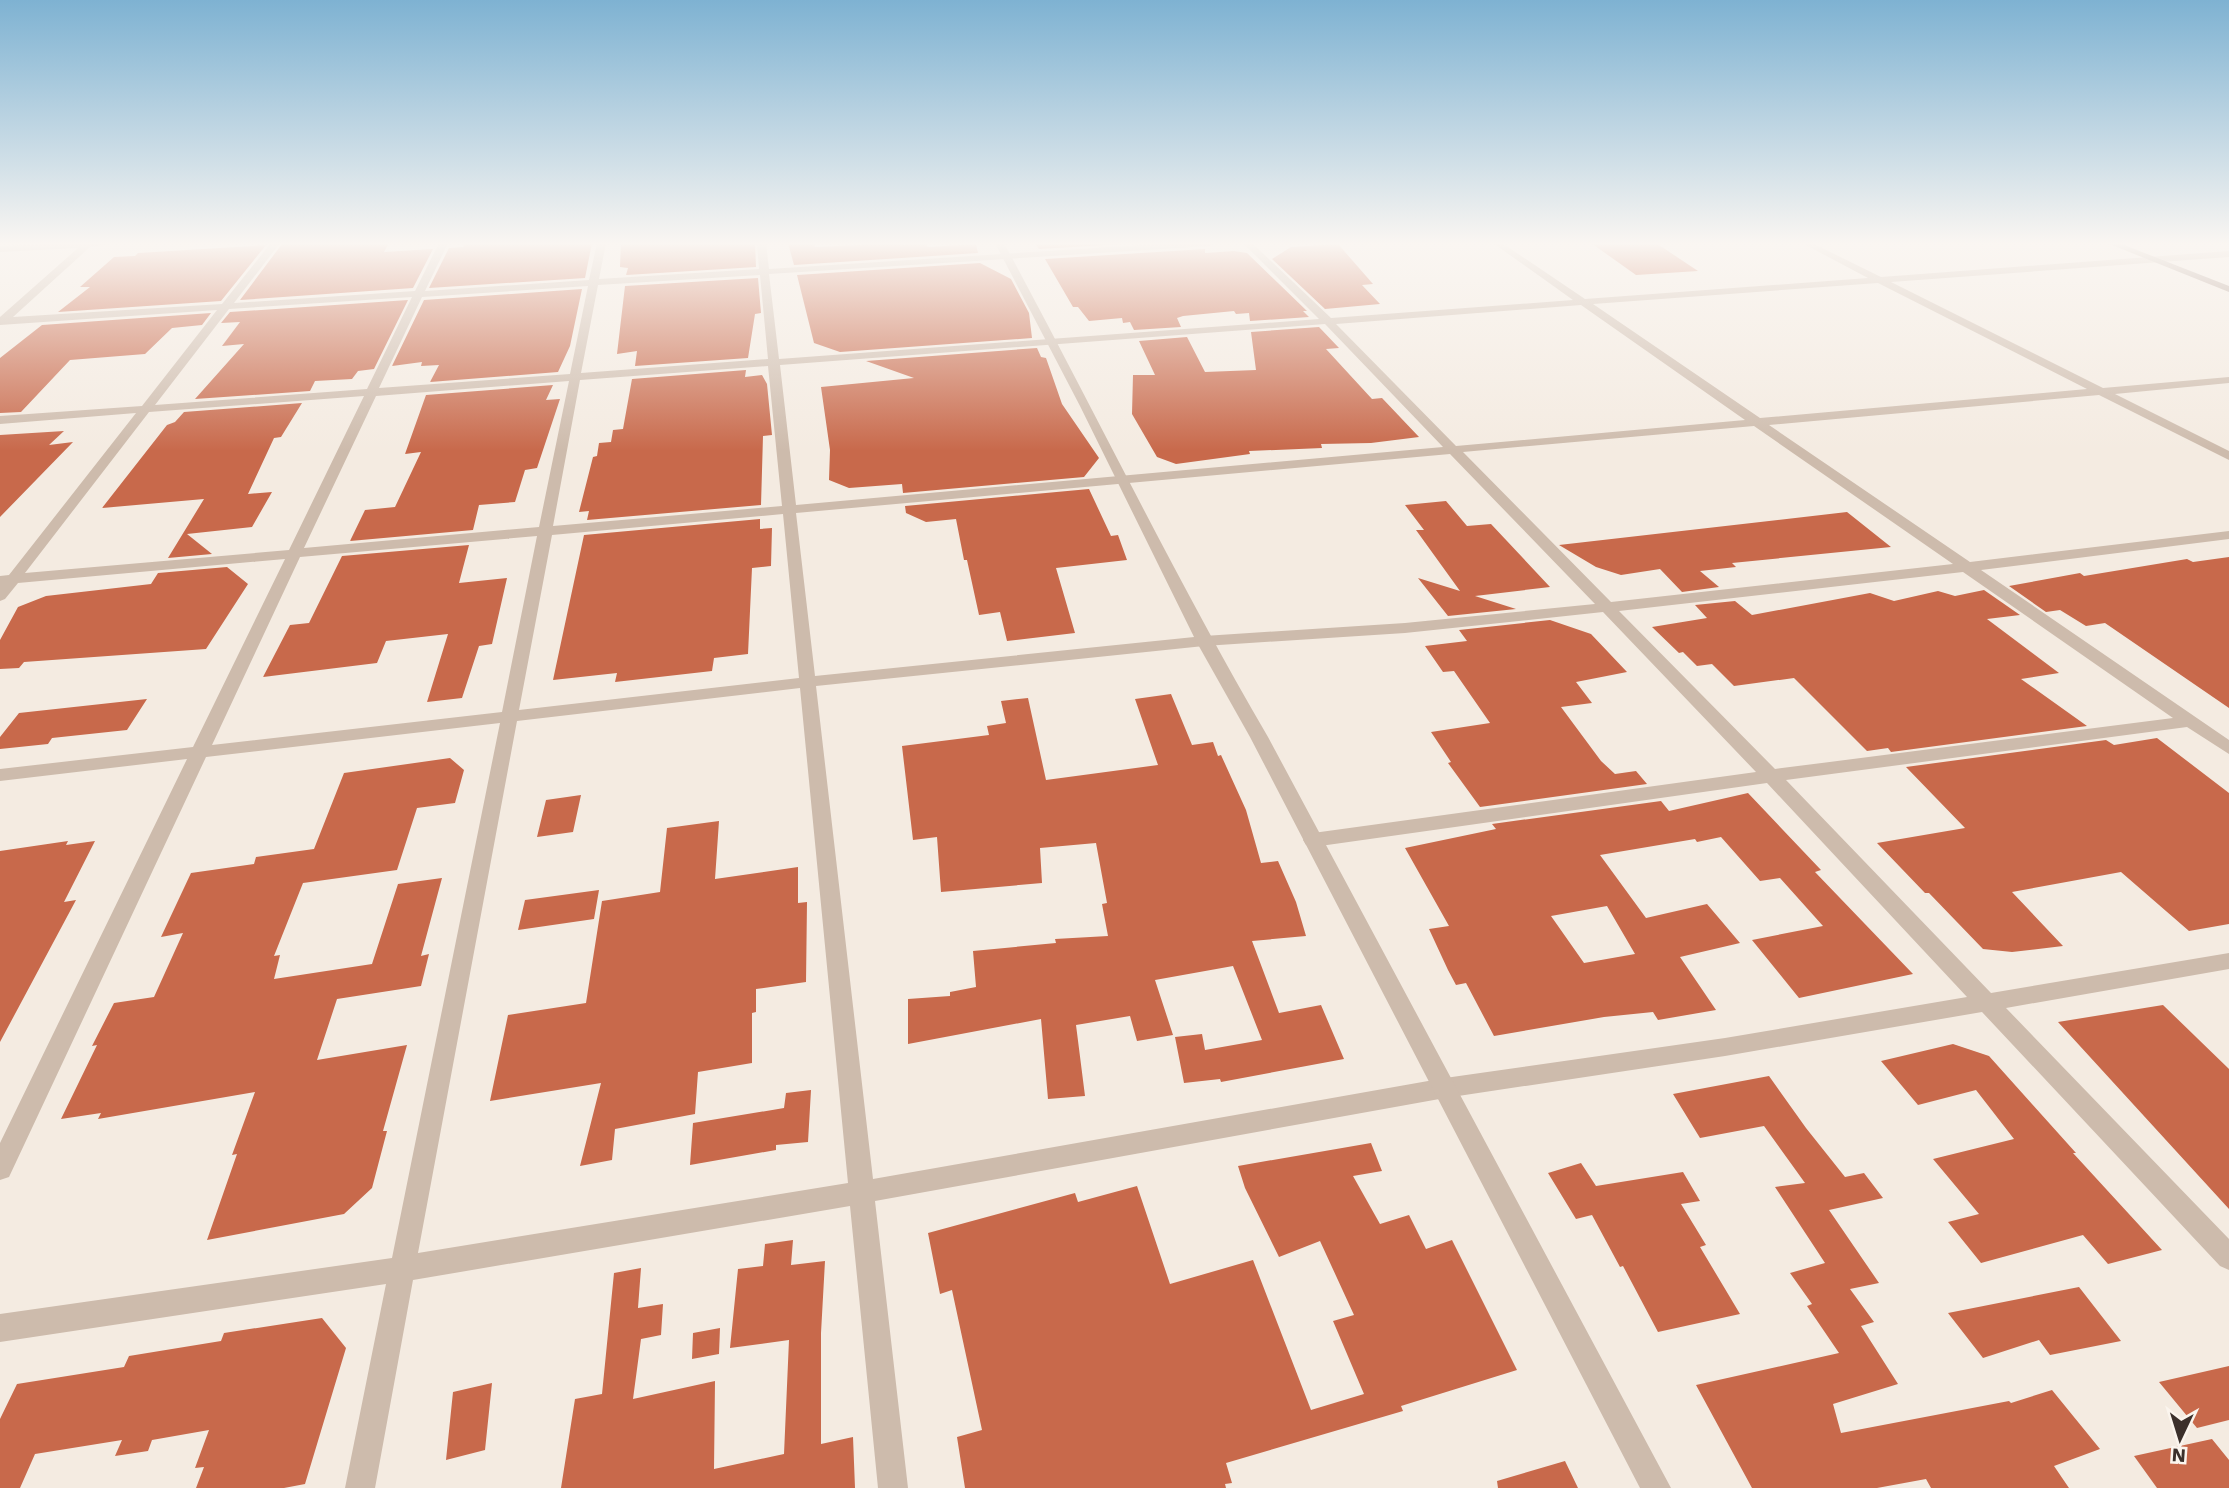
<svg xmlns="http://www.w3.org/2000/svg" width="2229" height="1488" viewBox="0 0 2229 1488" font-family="'Work Sans',sans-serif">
<rect width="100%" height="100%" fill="#f4ebe1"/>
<path fill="#c8694b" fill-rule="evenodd" d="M295 243H389L384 252 433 249 413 288 240 300 282 244Z
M465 243H592L585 278 429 288 449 248 463 247Z
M621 243H755L756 267 626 275 628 268 620 267Z
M788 243H814L815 247 901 243 903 245 925 243 928 247 976 244 978 253 794 265Z
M1035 243H1139L1039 249Z
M1591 243H1656L1698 271 1636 275Z
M1338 244 1373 284 1362 285 1380 304 1325 309 1272 259 1291 247Z
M266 245 221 301 58 312 90 287H80L114 257 135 256 138 253Z
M1205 249V253L1234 251 1247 253 1307 311H1303L1309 317 1250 321 1249 313 1236 314 1234 311 1183 316 1177 318 1181 327 1134 330 1130 322 1123 323 1122 318 1089 321 1078 307H1073L1045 259Z
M980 263 1011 279 1029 313 1032 338 840 352 814 343 797 275Z
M758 278 761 313 755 314 748 358 635 366 637 351 617 354 625 286Z
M582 289 570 346 558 372 430 382 439 365 421 366 422 362 392 366 424 300Z
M408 300 374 369 358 371 352 379 315 381 310 391 195 399 244 344 222 346 240 322 221 323 230 312Z
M211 313 202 325 172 328 145 354 70 360 21 412 0 413V358L42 325Z
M1319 327 1339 348 1326 349 1372 399 1382 398 1419 437 1371 443 1321 444 1322 448 1249 451 1250 454 1176 464 1157 457 1132 414 1133 375H1155L1139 341 1187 337 1205 372 1256 370 1251 332Z
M1037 348 1041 357 1046 358 1062 404 1099 458 1084 477 903 493 902 484 849 488 829 480 830 450 821 387 914 378 866 361Z
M746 370 745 377 762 375 767 384 772 435 763 436 761 505 587 520 589 511 579 512 593 457 597 456 599 443 611 442 613 430 623 429 632 379Z
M553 385 546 400 560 399 537 468 525 470 515 502 479 505 473 530 350 541 365 510 395 507 421 452 405 454 426 395Z
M302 403 281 437 274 438 248 494 272 492 252 527 187 534 212 554 168 558 204 499 102 508 167 425 175 422 184 412Z
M64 431 49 445 73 442 0 517V435Z
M1089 489 1111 536 1118 535 1127 560 1056 568 1075 633 1007 641 1000 612 979 615 967 560H964L956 519 926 522 906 513 905 506Z
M1446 501 1467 526 1491 524 1550 587 1475 596 1516 609 1448 616 1418 578 1460 591 1416 530H1424L1405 505Z
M1847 512 1891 547 1732 563 1736 567 1700 571 1719 587 1682 592 1660 569 1621 575 1596 567 1559 545Z
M760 519V529L772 528 771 566 752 568 748 654 714 658 712 671 615 682 617 673 553 680 584 535Z
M469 545 459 583 507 578 492 644 479 646 462 698 427 702 448 634 386 641 377 663 263 677 290 625 309 623 342 556Z
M2229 557V708L2105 623 2086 626 2060 610 2046 612 2009 586 2080 573 2084 576 2187 559 2193 562Z
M227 567 248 584 206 649 24 662 19 668 0 669V640L18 607 46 596 151 584 158 573Z
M1984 590 2020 615 1987 619 2059 673 2021 679 2087 726 1891 752 1888 748 1867 751 1794 678 1734 686 1712 664 1697 666 1683 652 1679 653 1652 627 1707 618 1695 605 1735 601 1752 615 1870 593 1894 601 1938 591 1955 596Z
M1550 620 1591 634 1627 672 1576 682 1592 703 1561 707 1601 761 1615 774 1636 771 1647 784 1480 807 1448 763 1451 762 1431 732 1490 723 1454 671 1443 672 1425 646 1467 641 1459 630Z
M1171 694 1192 745 1213 742 1218 756 1221 755 1246 810 1261 863 1278 861 1296 902 1306 936 1252 941 1279 1013 1321 1005 1344 1059 1221 1082 1220 1079 1184 1083 1175 1037 1202 1034 1205 1050 1262 1040 1233 966 1155 980 1173 1035 1137 1041 1130 1016 1076 1025 1085 1096 1048 1099 1041 1019 908 1044V999L950 996V992L976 987 973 951 1056 943 1055 939 1108 936 1102 904 1107 903 1096 843 1040 848 1042 883 941 892 937 837 913 840 902 746 989 735 987 726 1006 723 1001 701 1028 698 1046 780 1158 765 1135 699Z
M147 699 127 730 52 738 48 744 0 749V737L19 713Z
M2157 738 2229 793V924L2189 931 2121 872 2012 892 2063 946 2012 952 1983 949 1929 893H1925L1877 843 1965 828 1906 767 2106 740 2114 745Z
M450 758 464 770 455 803 417 808 397 870 303 883 274 956 280 955 274 979 372 964 398 884 442 878 421 956 429 954 421 986 337 999 317 1060 407 1045 383 1131H387L372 1188 344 1214 207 1240 237 1154 232 1155 255 1092 98 1119 101 1113 61 1119 97 1045 92 1046 114 1003 154 997 183 933 161 937 191 873 254 864 256 857 314 849 344 773Z
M1748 793 1821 870 1815 872 1913 974 1799 998 1752 940 1823 926 1780 878 1760 881 1721 837 1697 842 1695 839 1600 855 1646 918 1707 904 1740 943 1680 957 1716 1010 1658 1020 1653 1012 1604 1017 1494 1036 1466 983 1456 985 1448 970 1429 929 1449 926 1405 848 1496 829 1492 824 1661 801 1669 811ZM1607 906 1635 954 1584 963 1551 916Z
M581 795 573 832 537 837 546 800Z
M719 821 715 879 798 867V903L807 902 806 982 756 989V1012L752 1013V1063L698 1072 695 1114 615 1129 612 1160 580 1166 601 1083 490 1101 508 1015 586 1003 602 901 660 892 667 828Z
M68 841 66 845 95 841 64 902 76 900 0 1042V851Z
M599 890 594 919 518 930 525 900Z
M2163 1005 2229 1069V1209L2058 1022Z
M1953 1044 1989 1056 2076 1153H2073L2162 1250 2108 1264 2083 1235 1981 1263 1948 1222 1979 1214 1933 1159 2014 1139 1976 1090 1918 1105 1881 1061Z
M1769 1076 1806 1128 1845 1177 1864 1173 1883 1198 1829 1210 1879 1283 1850 1289 1874 1322 1861 1326 1898 1384 1833 1404 1841 1433 2009 1401 2011 1403 2052 1390 2100 1449 2054 1466 2069 1488H1931L1926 1479 1877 1488H1752L1696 1385 1839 1353 1807 1306 1812 1304 1790 1273 1825 1263 1775 1187 1805 1183 1764 1126 1700 1138 1673 1094Z
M811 1090 808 1142 776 1145V1150L690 1165 693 1123 784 1108 786 1093Z
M1371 1143 1382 1171 1353 1176 1380 1224 1409 1215 1426 1249 1452 1240 1517 1370 1401 1406 1403 1411 1226 1463 1232 1483 1225 1484 1226 1488H965L957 1437 982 1430 952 1290 940 1294 928 1233 1075 1193 1078 1202 1137 1186 1170 1284 1253 1260 1311 1410 1364 1394 1333 1321 1354 1315 1320 1241 1279 1257 1245 1188 1238 1166Z
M1581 1163 1596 1186 1683 1172 1700 1201 1681 1204 1706 1245 1700 1247 1740 1314 1658 1332 1623 1266 1620 1267 1592 1215 1576 1219 1548 1173Z
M793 1240 791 1265 825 1261 821 1333V1444L853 1437 855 1488H561L575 1399 602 1394 614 1273 641 1268 638 1308 663 1304 661 1335 641 1339 633 1399 715 1381 714 1469 784 1454 789 1340 730 1348 738 1269 763 1266 765 1244Z
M2079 1287 2121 1341 2050 1355 2039 1340 1983 1358 1948 1313Z
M322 1318 346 1348 305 1484 284 1488H196L204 1467 195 1468 209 1430 152 1440 148 1451 115 1456 122 1440 35 1454 20 1488H0V1419L17 1384 124 1367 129 1356 221 1341 224 1333Z
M720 1328 719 1354 692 1359 693 1333Z
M2229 1366V1420L2197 1428 2159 1382Z
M492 1383 485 1450 446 1460 453 1392Z
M2212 1439 2229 1460V1488H2157L2134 1456Z
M1565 1461 1578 1488H1498L1497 1481Z"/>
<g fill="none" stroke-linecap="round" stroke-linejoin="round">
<path fill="#cdbbac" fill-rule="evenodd" d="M69 243H118L90 247 13 317 222 304 271 243H280L234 303 415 291 439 243H448L425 291 589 280 597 243H606L599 279 759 269 757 243H766L769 269 1173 243H1214L1209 246 769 274 779 359 1319 319 1243 243H1252L1331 318 1573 300 1493 243H1502L1585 299 1868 278 1802 243H1812L1881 277 2229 251V257L1891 282 2103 388 2229 377V383L2115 394 2229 451V460L2099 395 1769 425 1970 562 2229 531V539L1981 570 2229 740V754L2187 727 1786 780 1991 993 2229 953V969L2006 1008 2229 1239V1270L2220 1266 1982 1012 1725 1056 1445 1098 875 1201 908 1488H878L850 1206 413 1280 375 1488H345L386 1284 0 1342V1314L392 1258 500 723 206 757 9 1177 0 1180V1143L187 759 0 781V769L193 747 285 559 18 583 5 599 0 601V576L9 575 136 413 0 424V416L142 406 217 310 0 325V317L78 248 0 252V246ZM760 275 768 359 581 373 598 285ZM1878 283 2087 389 1760 418 1593 304ZM588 286 570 374 379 388 422 297ZM412 297 367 389 155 405 229 309ZM1581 305 1745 420 1456 446 1336 324ZM1325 324 1443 447 796 505 780 365ZM768 366 782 506 553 526 580 380ZM569 381 539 527 304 548 376 396ZM364 396 289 550 25 573 149 412ZM1754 426 1953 564 1611 602 1463 452ZM1450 454 1595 604 1405 623 1204 636 815 676 796 513ZM783 514 799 678 519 710 552 535ZM537 536 502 712 212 745 300 557ZM1963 572 2173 718 1775 769 1619 611ZM1603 612 1756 772 1313 833 1306 835 1303 840 1306 845 1313 847 1767 783 1967 997 1725 1038 1445 1078 873 1179 816 686 1204 646 1405 633ZM800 688 848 1183 418 1253 517 721Z"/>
<path fill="#cdbbac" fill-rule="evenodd" d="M995 243H1004C1093 407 1174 576 1268 737L1671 1488H1640L1250 737 1196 641 1080 406Z"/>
<path fill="#a18a7d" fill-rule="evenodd" d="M2107 243H2119L2229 286V292Z"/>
</g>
<linearGradient id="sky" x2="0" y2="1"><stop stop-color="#7eb2d2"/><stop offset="0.54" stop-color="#faf6f2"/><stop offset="1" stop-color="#faf6f2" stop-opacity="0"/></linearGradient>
<rect width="2229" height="451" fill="url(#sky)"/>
<g transform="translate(2180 1439) rotate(184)" stroke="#fbf5ee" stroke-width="5" paint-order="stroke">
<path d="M0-5L12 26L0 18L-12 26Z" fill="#3b302b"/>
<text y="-10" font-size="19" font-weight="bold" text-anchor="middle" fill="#3b302b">N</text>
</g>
</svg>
